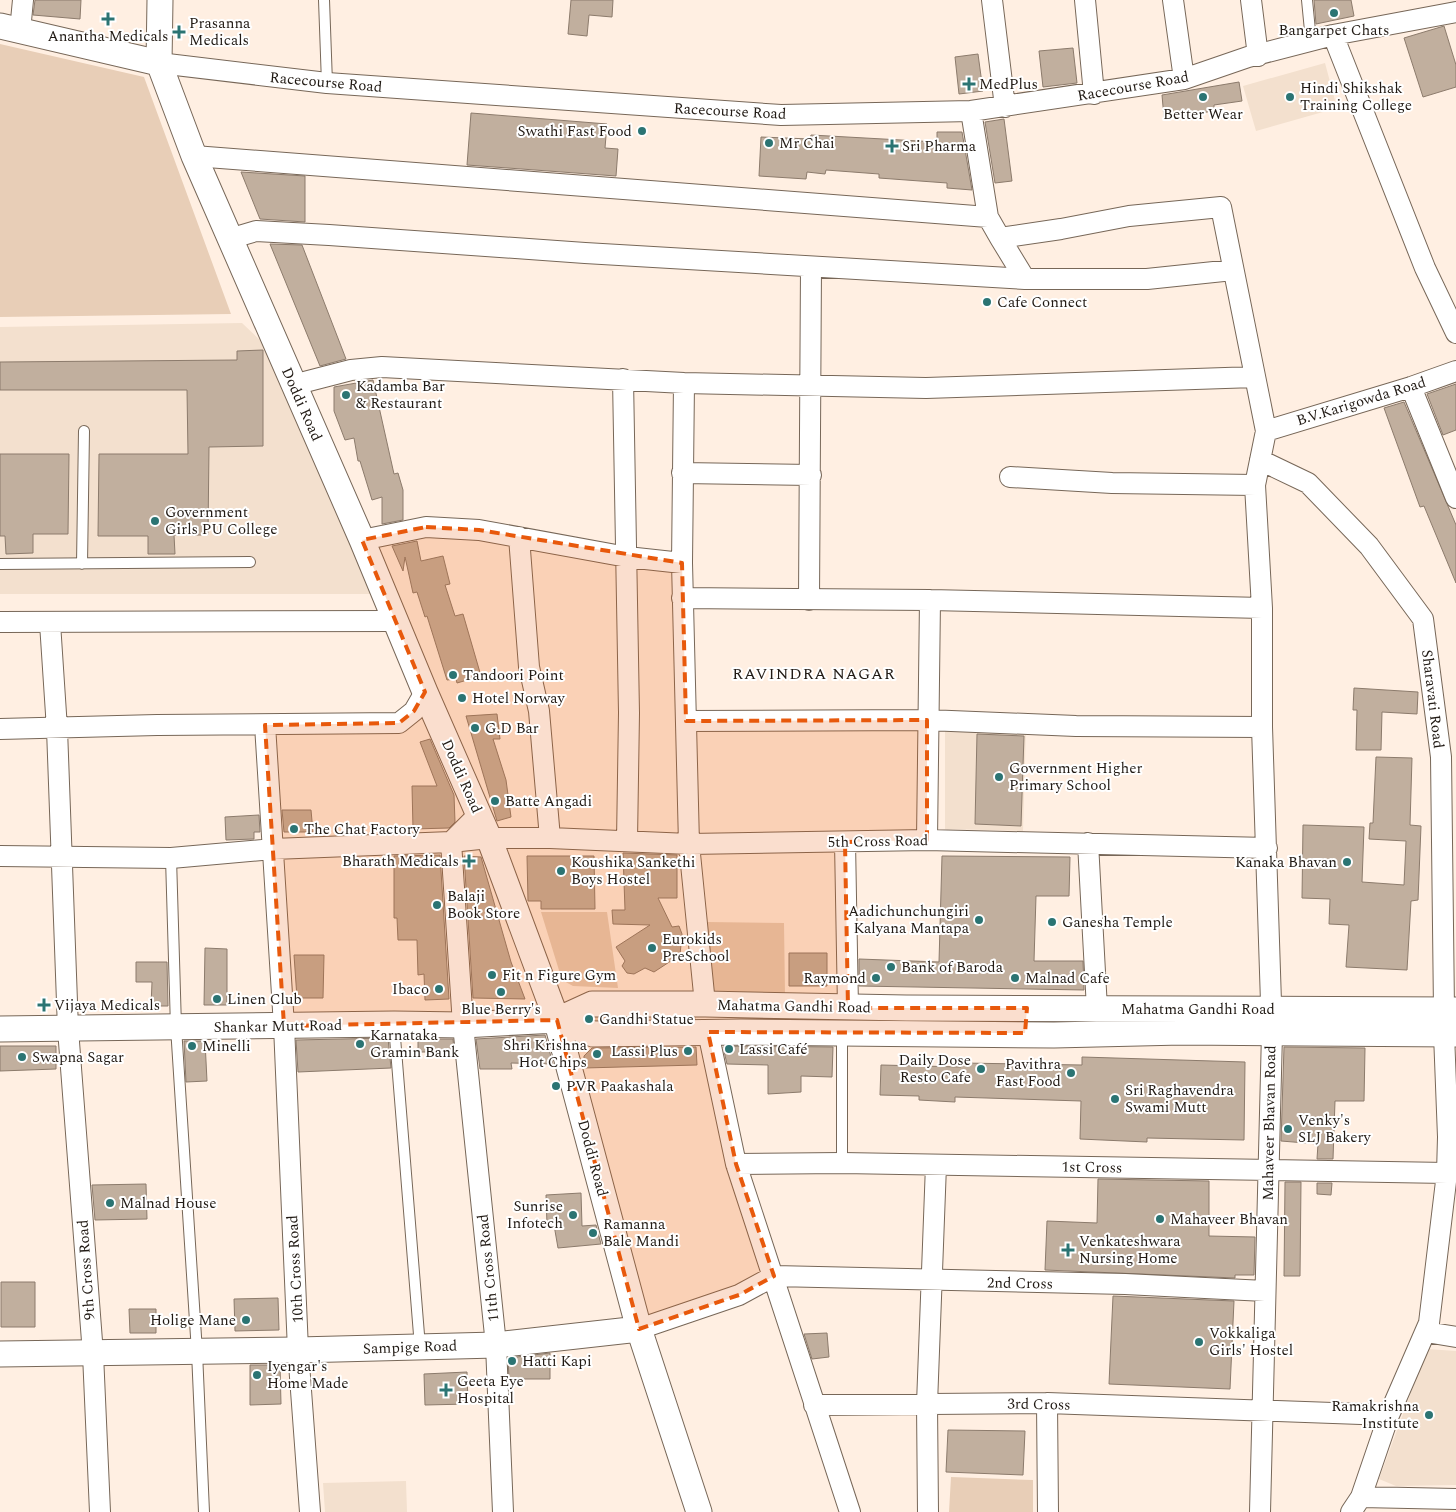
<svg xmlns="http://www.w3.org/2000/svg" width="1456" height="1512" viewBox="0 0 1456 1512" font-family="Spectral,serif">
<rect width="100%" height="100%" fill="#ffefe2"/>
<path fill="#f3e0ce" d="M1325 63 1337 108 1256 131 1243 86Z
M242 323 263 343 376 594H0V327Z
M945 726 1026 728 1023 831 945 829Z
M1427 1349 1456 1351V1485L1396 1486 1379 1479Z
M406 1481 407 1512H325L323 1483Z"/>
<path fill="#e8ceb7" d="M0 44 144 77 231 314 0 317Z
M541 912H607L618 988 573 986 562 980Z
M707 922 784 923 785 994 714 992Z
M696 1013V1025H589V1015Z
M951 1477 1033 1480V1512H949Z"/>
<path fill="#c1af9e" stroke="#8c7b6c" d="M35 0H81L80 19 33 15Z
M571 0H613L612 17 589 15 587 36 568 34Z
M1314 0H1351L1354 16 1316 24Z
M1444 26 1456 65V87L1423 97 1404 38Z
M1073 48 1077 83 1043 87 1039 51Z
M978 54 983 91 959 94 955 57Z
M1239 82 1242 101 1214 105V111L1164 118 1162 95Z
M471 113 607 124 605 148 618 149 616 176 467 165Z
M1004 119 1012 181 995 183 985 122Z
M937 132H962L972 190 947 188V183L879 178V174L826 170 825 174 807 172 806 179 759 176 761 137 810 139 811 135 937 142Z
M241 172 305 176V222L260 219Z
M270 244 302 245 346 359 320 366Z
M263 350V446L209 447 208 535H174L175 554H148V536H98L99 454H188L187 390H0V362L237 360V351Z
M373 380 394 474 398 473 403 490V520L382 524V497L372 500 360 461H358L354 438 345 440 334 411V387Z
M1456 384V430L1443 435 1427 394Z
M1404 402 1456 525V583L1424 506 1420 507 1384 408Z
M0 454H69L68 534H33V553L6 554 5 536H0Z
M417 541 421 561 443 556 450 584 445 585 455 616 463 614 481 676 457 683 456 679 447 680 427 616 425 617 417 592 413 593 405 557 403 571 392 546Z
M1354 688 1418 692 1417 714 1382 712 1381 750H1356L1357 710H1353Z
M497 714 500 739H493L506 780 511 817 497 821 466 716Z
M977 734 1024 736 1021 826 975 824Z
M430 739 454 795 455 822 449 828 413 829 412 786H437L420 742Z
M1376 757 1412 758 1410 825 1421 826 1418 900 1411 901 1407 970 1346 967 1349 925 1329 924 1330 899 1302 898 1303 825 1364 827 1362 882 1404 885 1406 841 1369 839 1370 823H1373Z
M282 810H311L313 832H284Z
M259 815 260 832H254V839L226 840 225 817Z
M623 853 677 855V898H658L672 927 679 926 682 934 680 955 654 972 645 968 634 974 627 973 622 966 625 961 616 947 650 925 613 924 612 910H625Z
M440 855 449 999 425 1000 424 974 418 975 417 940H398L397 918H394V856Z
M464 856 481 857 511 962 525 999 473 998Z
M527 856H594L595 909H541V901H528Z
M942 856 1070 857 1069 896H1036L1034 961H1083L1084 990 859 986V959L939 962Z
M205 948 227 949V1005H204Z
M789 953H827V986H789Z
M294 955H324L323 998H297Z
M136 962H167L168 1006H151L152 982H136Z
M545 1035 553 1064 511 1063 512 1069H480L476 1039Z
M388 1038 391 1068 298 1072 296 1040Z
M418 1039H453L454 1052H418Z
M184 1041H205L207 1081 186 1082Z
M0 1046H56V1069L0 1071Z
M741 1046 833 1047 832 1077 801 1076V1092L768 1094V1065L727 1064 723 1047Z
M696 1047 697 1065 584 1068V1056L592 1048Z
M1284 1047 1365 1048 1364 1101H1335L1333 1159H1317L1318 1144 1281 1141Z
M1082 1057 1245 1062 1244 1140 1147 1138V1142L1080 1139 1081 1101 955 1097V1102L919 1100V1096L880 1095 881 1065 961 1067 962 1063 1082 1065Z
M1098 1179 1209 1181V1236L1255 1237 1254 1275H1235V1278L1045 1270 1047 1221 1097 1223Z
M1285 1182H1301L1300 1276H1284Z
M1317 1183H1332L1331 1195 1317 1194Z
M146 1184 147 1219 95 1220 92 1185Z
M581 1193 582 1226 596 1225 601 1244 558 1248 554 1225H547L546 1195Z
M1 1282H35V1327H1Z
M1113 1296 1234 1301 1230 1389 1109 1384Z
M278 1298 279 1330 235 1331 234 1299Z
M129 1309H156V1333H130Z
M827 1333 829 1357 812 1359 804 1334Z
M550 1353V1379H509L508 1358Z
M250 1365H280L281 1404 250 1405Z
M467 1372 468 1404 425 1405 424 1374Z
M948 1430 1025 1431 1023 1475 946 1472Z"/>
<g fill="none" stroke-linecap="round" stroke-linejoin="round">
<g stroke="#776758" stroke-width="12">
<path id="service" d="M324 0 327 83
M1307 0 1311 41
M0 564 250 562
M82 564 84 431
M171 858 176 1027 197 1352 204 1512
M394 1025 420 1347
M842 1163V1033"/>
</g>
<g stroke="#776758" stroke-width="22">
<path id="minor" d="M992 0 1005 107
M1085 0 1094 94
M1173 0 1184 79
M1251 0 1258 56
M20 31 23 0
M1333 35 1425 268 1456 333
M159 63 327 83 781 115 971 111 1184 79 1248 57 1333 35 1456 12
M971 111 988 217 1000 238 1061 229 1129 216 1221 207 1266 431 1255 485 1262 608V727L1272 1033 1260 1512
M194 156 988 217
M1000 238 1025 279
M229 239 256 231 329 235 585 253 1025 279H1147L1233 270
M623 379 629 713 627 841
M293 385 351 370 382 367 684 383 926 388 1255 377
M1411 387 1456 498
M1266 431 1411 387 1456 371
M1260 460 1308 483 1369 546 1423 619 1441 757 1444 1010
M682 473 811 475
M1010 477 1112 483 1255 485
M519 537 529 667 539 711 550 838
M362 540 426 527 479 530 627 557 682 563 689 844 705 1004
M682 563 684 383
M682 598 930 600 1262 608
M809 600 811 267
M0 622 396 621
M50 623 57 729 68 1029 93 1354 100 1512
M686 721 927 720 1076 726 1262 727
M265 725 284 1026 298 1350 310 1512
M0 729 157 725 399 723 414 711 425 692
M479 814 451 842 463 1025 496 1345 503 1512
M927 840 930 600
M845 842 848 1008
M1088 843 1097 1009
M0 856 171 858 273 849 451 842 489 838H550L689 844 927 840 1267 848
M708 1032 736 1164 850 1512
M736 1164 842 1163 1447 1173
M639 1329 739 1295 774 1276 1125 1284 1265 1291
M1426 1332 1456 1337
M1047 1403 1048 1512
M814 1405 1047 1403 1389 1415
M1361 1497 1456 1499
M928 1512 927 1404 936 1165
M1351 1512 1361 1497 1389 1415 1429 1323 1447 1173 1448 1137 1444 1034"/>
</g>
<g stroke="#776758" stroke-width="27">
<path id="tertiary" d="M160 0 159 63 194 156 362 540 425 692 489 838 555 1015 639 1329 699 1512
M0 26 159 63
M557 1020 593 1034 741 1032 1054 1035 1182 1032 1456 1034
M0 1029 394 1024 463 1025 557 1020 592 1004H705L906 1008 1456 1010
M0 1354 298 1350 496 1345 639 1329"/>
</g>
<use href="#service" stroke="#fff" stroke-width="10"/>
<use href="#minor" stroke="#fff" stroke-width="20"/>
<use href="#tertiary" stroke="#fff" stroke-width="25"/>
</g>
<path fill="#e8590c" fill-opacity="0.2" stroke="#e8590c" stroke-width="4" stroke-dasharray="10 6" stroke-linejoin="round" d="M426 527 479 530 682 563 686 721 927 720V840L845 842 848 1008H1027L1025 1033 708 1032 736 1164 774 1276 739 1295 639 1329 557 1020 284 1026 265 725 399 723 414 711 425 692 362 540Z"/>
<g fill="#2b7473" stroke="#fff" stroke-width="2">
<circle cx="1334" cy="13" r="5"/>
<path d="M105.5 11.5h5v5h5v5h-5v5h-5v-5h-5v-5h5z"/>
<path d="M176.5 24.5h5v5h5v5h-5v5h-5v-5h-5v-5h5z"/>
<path d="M966.5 76.5h5v5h5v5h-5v5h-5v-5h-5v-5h5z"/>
<circle cx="1203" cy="97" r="5"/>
<circle cx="1290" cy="97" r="5"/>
<circle cx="642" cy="131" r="5"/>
<circle cx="769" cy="143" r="5"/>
<path d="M889.5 138.5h5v5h5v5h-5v5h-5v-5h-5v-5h5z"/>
<circle cx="987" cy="302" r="5"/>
<circle cx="346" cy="395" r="5"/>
<circle cx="155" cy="521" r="5"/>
<circle cx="453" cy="675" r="5"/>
<circle cx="462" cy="698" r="5"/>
<circle cx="475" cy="728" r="5"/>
<circle cx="999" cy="777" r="5"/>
<circle cx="495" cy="801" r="5"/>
<circle cx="294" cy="829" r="5"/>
<path d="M466.5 853.5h5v5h5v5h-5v5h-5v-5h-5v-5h5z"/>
<circle cx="1347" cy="862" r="5"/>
<circle cx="561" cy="871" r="5"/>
<circle cx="437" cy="905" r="5"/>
<circle cx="979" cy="920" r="5"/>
<circle cx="1052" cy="922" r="5"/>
<circle cx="652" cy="948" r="5"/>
<circle cx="891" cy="967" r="5"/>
<circle cx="492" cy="975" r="5"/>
<circle cx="876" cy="978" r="5"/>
<circle cx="1015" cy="978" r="5"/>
<circle cx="439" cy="989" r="5"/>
<circle cx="501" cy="992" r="5"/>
<circle cx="217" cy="999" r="5"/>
<path d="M41.5 997.5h5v5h5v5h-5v5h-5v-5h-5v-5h5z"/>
<circle cx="589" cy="1019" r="5"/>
<circle cx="360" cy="1044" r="5"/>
<circle cx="192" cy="1046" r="5"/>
<circle cx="729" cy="1049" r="5"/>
<circle cx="688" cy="1051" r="5"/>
<circle cx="597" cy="1054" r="5"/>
<circle cx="22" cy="1057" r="5"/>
<circle cx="981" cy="1069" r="5"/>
<circle cx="1071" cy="1073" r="5"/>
<circle cx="556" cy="1086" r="5"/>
<circle cx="1115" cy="1099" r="5"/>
<circle cx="1288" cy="1129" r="5"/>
<circle cx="110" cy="1203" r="5"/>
<circle cx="573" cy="1215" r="5"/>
<circle cx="1160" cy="1219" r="5"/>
<circle cx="593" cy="1233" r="5"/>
<path d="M1065.5 1242.5h5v5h5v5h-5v5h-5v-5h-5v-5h5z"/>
<circle cx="246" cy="1320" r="5"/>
<circle cx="1199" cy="1342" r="5"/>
<circle cx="512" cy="1361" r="5"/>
<circle cx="257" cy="1375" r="5"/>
<path d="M443.5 1382.5h5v5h5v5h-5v5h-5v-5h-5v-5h5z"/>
<circle cx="1429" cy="1415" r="5"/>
</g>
<g text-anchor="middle" stroke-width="4" stroke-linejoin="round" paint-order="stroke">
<g font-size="15" fill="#211a14" stroke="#fff" text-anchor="start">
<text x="189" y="28">Prasanna<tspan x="189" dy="17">Medicals</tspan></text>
<text x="1334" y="35" text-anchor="middle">Bangarpet Chats</text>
<text x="108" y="41" text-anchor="middle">Anantha Medicals</text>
<text x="979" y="89">MedPlus</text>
<text x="1300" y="93">Hindi Shikshak<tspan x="1300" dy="17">Training College</tspan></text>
<text x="1203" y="119" text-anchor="middle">Better Wear</text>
<text x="632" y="136" text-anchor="end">Swathi Fast Food</text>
<text x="779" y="148">Mr Chai</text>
<text x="902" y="151">Sri Pharma</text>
<text x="997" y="307">Cafe Connect</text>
<text x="356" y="391">Kadamba Bar<tspan x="356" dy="17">&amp; Restaurant</tspan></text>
<text x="165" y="517">Government<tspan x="165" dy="17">Girls PU College</tspan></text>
<text x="463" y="680">Tandoori Point</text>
<text x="472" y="703">Hotel Norway</text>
<text x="485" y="733">G.D Bar</text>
<text x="1009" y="773">Government Higher<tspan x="1009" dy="17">Primary School</tspan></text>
<text x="505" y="806">Batte Angadi</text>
<text x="304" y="834">The Chat Factory</text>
<text x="459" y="866" text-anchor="end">Bharath Medicals</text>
<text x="571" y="867">Koushika Sankethi<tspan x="571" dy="17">Boys Hostel</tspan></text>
<text x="1337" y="867" text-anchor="end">Kanaka Bhavan</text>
<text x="447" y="901">Balaji<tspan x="447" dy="17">Book Store</tspan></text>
<text x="969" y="916" text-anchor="end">Aadichunchungiri<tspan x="969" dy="17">Kalyana Mantapa</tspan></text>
<text x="1062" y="927">Ganesha Temple</text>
<text x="662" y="944">Eurokids<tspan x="662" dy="17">PreSchool</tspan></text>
<text x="901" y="972">Bank of Baroda</text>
<text x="502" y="980">Fit n Figure Gym</text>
<text x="866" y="983" text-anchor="end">Raymond</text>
<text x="1025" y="983">Malnad Cafe</text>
<text x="429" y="994" text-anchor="end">Ibaco</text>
<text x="227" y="1004">Linen Club</text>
<text x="54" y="1010">Vijaya Medicals</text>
<text x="501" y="1014" text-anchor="middle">Blue Berry's</text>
<text x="599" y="1024">Gandhi Statue</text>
<text x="370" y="1040">Karnataka<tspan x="370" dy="17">Gramin Bank</tspan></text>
<text x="587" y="1050" text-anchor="end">Shri Krishna<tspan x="587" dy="17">Hot Chips</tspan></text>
<text x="202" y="1051">Minelli</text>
<text x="739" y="1054">Lassi Café</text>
<text x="678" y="1056" text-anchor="end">Lassi Plus</text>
<text x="32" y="1062">Swapna Sagar</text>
<text x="971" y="1065" text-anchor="end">Daily Dose<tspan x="971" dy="17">Resto Cafe</tspan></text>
<text x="1061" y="1069" text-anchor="end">Pavithra<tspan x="1061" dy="17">Fast Food</tspan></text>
<text x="566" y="1091">PVR Paakashala</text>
<text x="1125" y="1095">Sri Raghavendra<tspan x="1125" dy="17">Swami Mutt</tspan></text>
<text x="1298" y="1125">Venky's<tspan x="1298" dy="17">SLJ Bakery</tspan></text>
<text x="120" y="1208">Malnad House</text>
<text x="563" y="1211" text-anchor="end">Sunrise<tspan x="563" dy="17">Infotech</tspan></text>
<text x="1170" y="1224">Mahaveer Bhavan</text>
<text x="603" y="1229">Ramanna<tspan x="603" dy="17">Bale Mandi</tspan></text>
<text x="1079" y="1246">Venkateshwara<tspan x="1079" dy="17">Nursing Home</tspan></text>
<text x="236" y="1325" text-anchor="end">Holige Mane</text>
<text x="1209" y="1338">Vokkaliga<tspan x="1209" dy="17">Girls' Hostel</tspan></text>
<text x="522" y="1366">Hatti Kapi</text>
<text x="267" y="1371">Iyengar's<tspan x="267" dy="17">Home Made</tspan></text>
<text x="457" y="1386">Geeta Eye<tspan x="457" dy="17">Hospital</tspan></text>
<text x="1419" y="1411" text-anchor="end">Ramakrishna<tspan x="1419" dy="17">Institute</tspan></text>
</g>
<g font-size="15" fill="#211a14" stroke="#fff">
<text transform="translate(326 82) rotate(5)" y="5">Racecourse Road</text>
<text transform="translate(1133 86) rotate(-10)" y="5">Racecourse Road</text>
<text transform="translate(730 111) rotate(3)" y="5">Racecourse Road</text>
<text transform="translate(1361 401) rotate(-17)" y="5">B.V.Karigowda Road</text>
<text transform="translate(302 404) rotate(66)" y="5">Doddi Road</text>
<text transform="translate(1433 699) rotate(83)" y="5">Sharavati Road</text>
<text transform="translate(462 776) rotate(66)" y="5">Doddi Road</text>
<text transform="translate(878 841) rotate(-1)" y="5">5th Cross Road</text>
<text transform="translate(794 1006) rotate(1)" y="5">Mahatma Gandhi Road</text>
<text x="1198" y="1014">Mahatma Gandhi Road</text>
<text transform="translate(278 1026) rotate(-1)" y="5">Shankar Mutt Road</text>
<text transform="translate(1269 1123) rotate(-89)" y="5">Mahaveer Bhavan Road</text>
<text transform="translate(593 1158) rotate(75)" y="5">Doddi Road</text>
<text transform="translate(1092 1167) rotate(1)" y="5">1st Cross</text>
<text transform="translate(488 1268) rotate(-96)" y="5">11th Cross Road</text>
<text transform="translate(295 1269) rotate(-93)" y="5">10th Cross Road</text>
<text transform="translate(86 1270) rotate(-94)" y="5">9th Cross Road</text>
<text transform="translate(1020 1283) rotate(1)" y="5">2nd Cross</text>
<text transform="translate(410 1347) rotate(-2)" y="5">Sampige Road</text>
<text transform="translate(1039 1404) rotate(1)" y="5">3rd Cross</text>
</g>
<g font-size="16" letter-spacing="1" fill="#211a14" stroke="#fff">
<text x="814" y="679">RAVINDRA NAGAR</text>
</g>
</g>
</svg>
